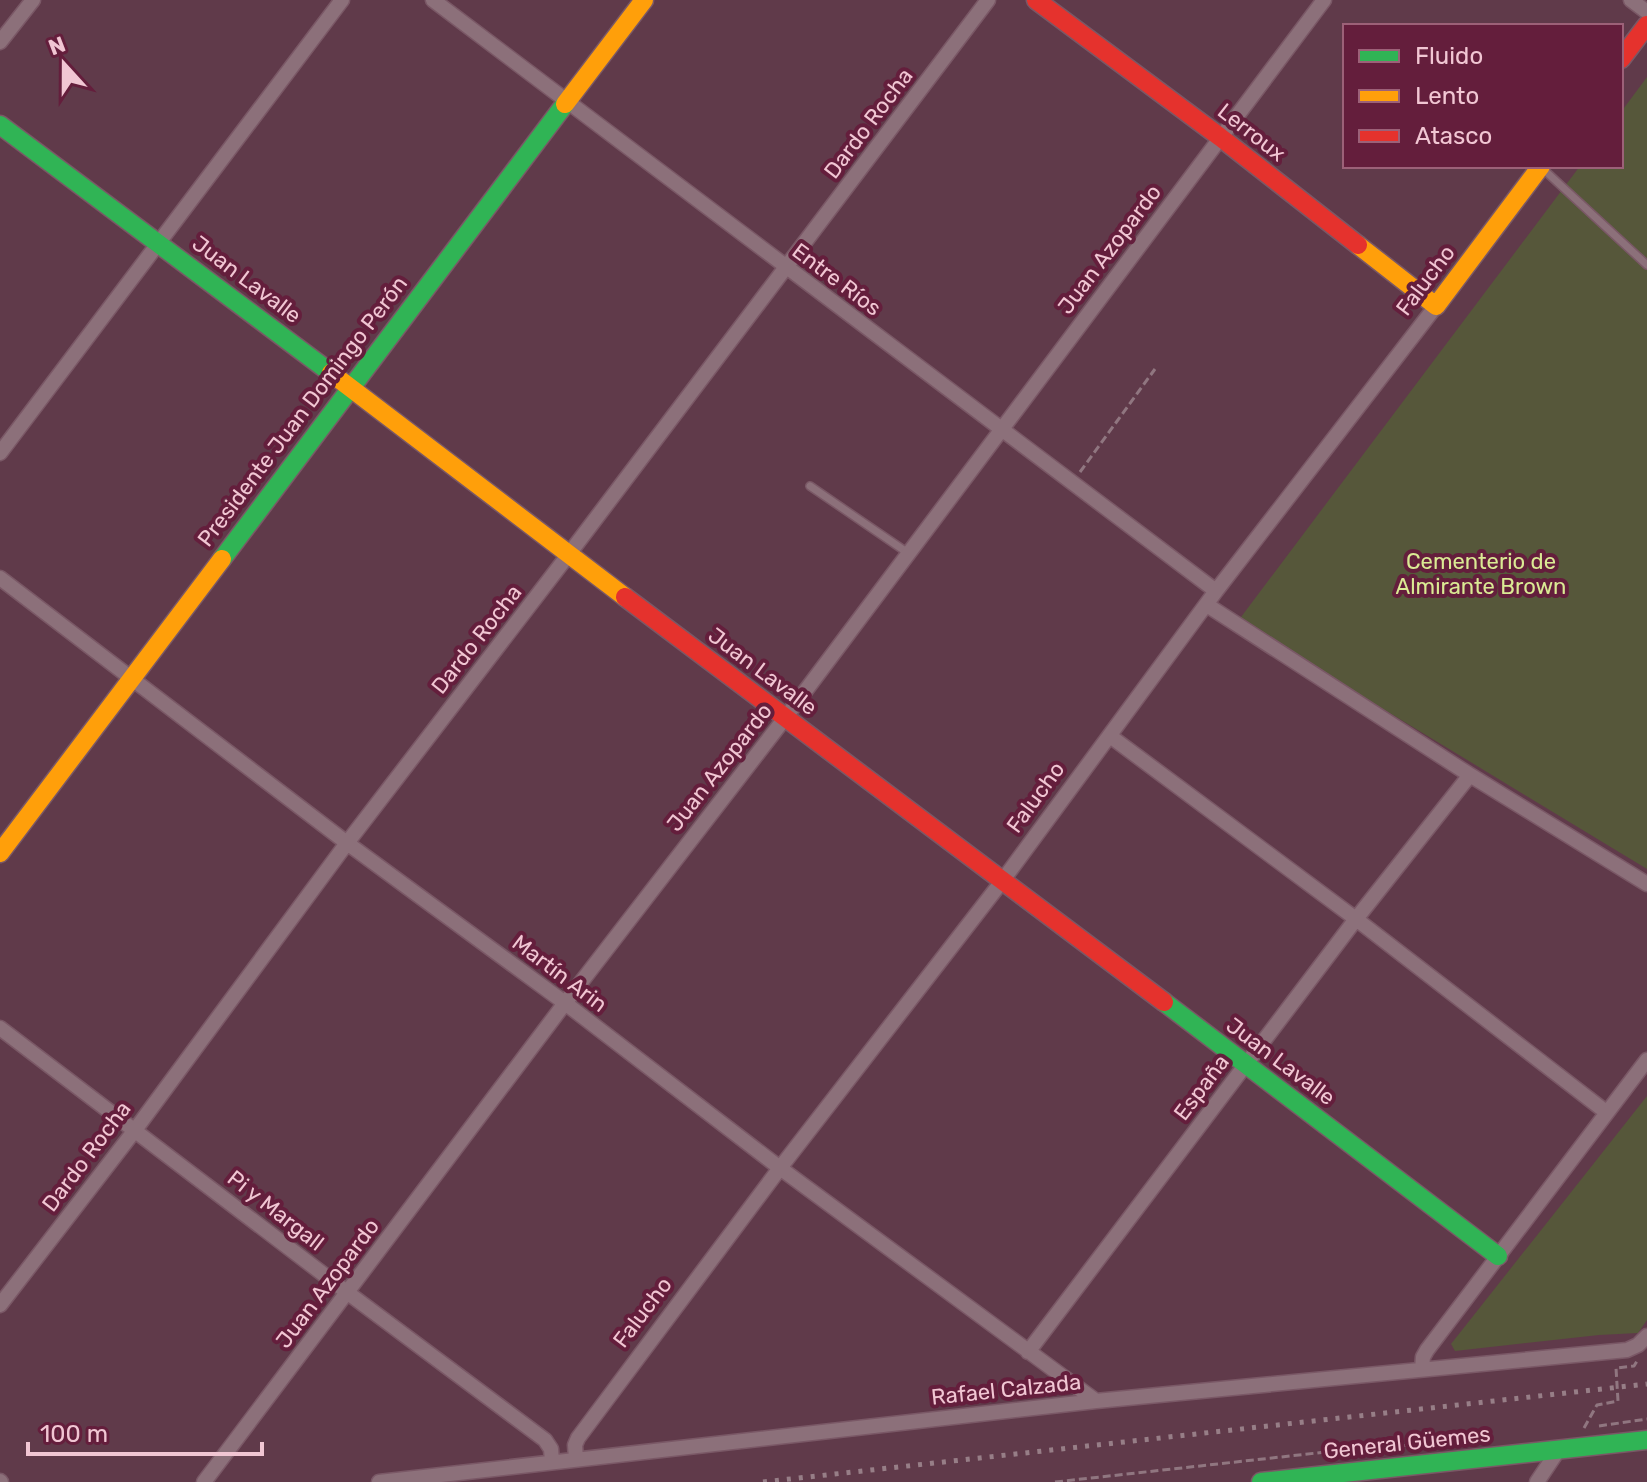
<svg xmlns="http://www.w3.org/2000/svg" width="1647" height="1482" viewBox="0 0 1647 1482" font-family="Rubik,sans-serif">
<rect width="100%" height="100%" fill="#603a4a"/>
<path fill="#56573a" d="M1647 77V869L1238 621 1580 166H1621V112Z
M1647 1096V1320L1638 1333 1599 1335 1455 1351 1451 1344Z"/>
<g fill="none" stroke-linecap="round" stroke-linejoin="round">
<g stroke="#7a5866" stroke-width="10">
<path id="lane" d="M1542 168 1647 265
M810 486 908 553"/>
</g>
<g stroke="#7a5866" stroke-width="17">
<path id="street" d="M433 0 1216 591
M1631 0 1647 12
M0 42 33 0
M0 453 342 0
M0 578 347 843 565 1003 780 1168 1096 1401
M1207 605 1470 775 1647 884
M1110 736 1356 919 1606 1112
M0 1028 348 1293 545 1440 551 1449 552 1462
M0 1305 135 1130 347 843 569 554 988 0
M1028 1352 1356 919 1470 775
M1422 1369 1423 1357 1427 1350 1647 1060
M576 1459 575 1445 578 1438 780 1168 1003 880 1216 591 1436 306
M0 1481 1 1482
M204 1482 565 1003 785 718 1324 0
M379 1482 1096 1401 1627 1350 1638 1345 1647 1336
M1537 1482 1559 1449"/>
</g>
<g stroke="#7a5866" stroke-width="21">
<path id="fast" d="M0 125 331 373
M222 559 565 104
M1164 1002 1498 1256
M1261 1482 1647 1440"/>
</g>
<g stroke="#7a5866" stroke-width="21">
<path id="slow" d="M565 104 644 0
M1358 245 1436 306 1541 166
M331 373 625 597
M0 853 222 559"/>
</g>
<g stroke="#7a5866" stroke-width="21">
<path id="jam" d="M1036 0 1220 137 1358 245
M1621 59 1647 25
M625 597 1164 1002"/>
</g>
<path stroke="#907680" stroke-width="3" stroke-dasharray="8 4" stroke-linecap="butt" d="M1080 472 1155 369
M1599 1426 1647 1419
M1584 1428 1597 1405 1618 1401 1616 1368 1634 1366 1637 1361
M1055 1482 1362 1448 1414 1445 1472 1440"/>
<use href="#lane" stroke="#8c707a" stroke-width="7"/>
<use href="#street" stroke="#8c707a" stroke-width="14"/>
<use href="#fast" stroke="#30b455" stroke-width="18"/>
<use href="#slow" stroke="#ff9f0a" stroke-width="18"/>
<use href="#jam" stroke="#e5322d" stroke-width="18"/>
<path stroke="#977e87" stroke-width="5" stroke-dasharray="4 8" stroke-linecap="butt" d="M763 1482 1647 1384"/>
</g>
<g text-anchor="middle" stroke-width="8" stroke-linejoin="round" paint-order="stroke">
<g font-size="22" fill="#f1c6d3" stroke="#641e3c">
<text transform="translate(868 123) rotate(-53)" y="8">Dardo Rocha</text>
<text transform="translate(1252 132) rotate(38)" y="8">Lerroux</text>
<text transform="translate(1109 249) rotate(-53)" y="8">Juan Azopardo</text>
<text transform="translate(247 279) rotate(37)" y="8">Juan Lavalle</text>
<text transform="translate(837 279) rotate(37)" y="8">Entre Ríos</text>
<text transform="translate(1425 280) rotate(-53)" y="8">Falucho</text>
<text transform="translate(302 411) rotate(-53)" y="8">Presidente Juan Domingo Perón</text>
<text transform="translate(476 639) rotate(-52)" y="8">Dardo Rocha</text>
<text transform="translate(763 671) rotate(37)" y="8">Juan Lavalle</text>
<text transform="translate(719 767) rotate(-52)" y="8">Juan Azopardo</text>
<text transform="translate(1035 797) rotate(-54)" y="8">Falucho</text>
<text transform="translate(560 973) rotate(37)" y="8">Martín Arin</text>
<text transform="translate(1281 1061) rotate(37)" y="8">Juan Lavalle</text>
<text transform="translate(1201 1087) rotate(-53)" y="8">España</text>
<text transform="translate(86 1156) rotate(-53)" y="8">Dardo Rocha</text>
<text transform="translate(276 1210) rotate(38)" y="8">Pi y Margall</text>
<text transform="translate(327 1283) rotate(-53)" y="8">Juan Azopardo</text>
<text transform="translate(642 1312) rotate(-53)" y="8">Falucho</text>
<text transform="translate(1006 1389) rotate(-6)" y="8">Rafael Calzada</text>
<text transform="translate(1407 1442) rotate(-6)" y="8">General Güemes</text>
</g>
<g font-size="22" fill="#daea94" stroke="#641e3c">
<text x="1481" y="569">Cementerio de<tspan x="1481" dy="25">Almirante Brown</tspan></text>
</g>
</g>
<rect x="1343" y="24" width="280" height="144" fill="#641e3c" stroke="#9c6178" stroke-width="2"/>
<rect x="1359" y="50" width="40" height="12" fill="#30b455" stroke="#9c6178" stroke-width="2"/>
<text x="1415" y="64" font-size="24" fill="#f1c6d3">Fluido</text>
<rect x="1359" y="90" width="40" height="12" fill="#ff9f0a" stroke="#9c6178" stroke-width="2"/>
<text x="1415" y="104" font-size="24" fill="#f1c6d3">Lento</text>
<rect x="1359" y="130" width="40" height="12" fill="#e5322d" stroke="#9c6178" stroke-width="2"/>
<text x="1415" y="144" font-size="24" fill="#f1c6d3">Atasco</text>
<g transform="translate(64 64) rotate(339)" stroke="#641e3c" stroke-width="6" paint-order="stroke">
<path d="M0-6L14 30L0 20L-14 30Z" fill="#f1c6d3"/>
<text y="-12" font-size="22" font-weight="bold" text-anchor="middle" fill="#f1c6d3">N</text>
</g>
<path d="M28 1442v12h234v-12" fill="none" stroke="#f1c6d3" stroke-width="4"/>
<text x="40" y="1442" font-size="24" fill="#f1c6d3" stroke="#641e3c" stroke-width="6" paint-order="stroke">100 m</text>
</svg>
